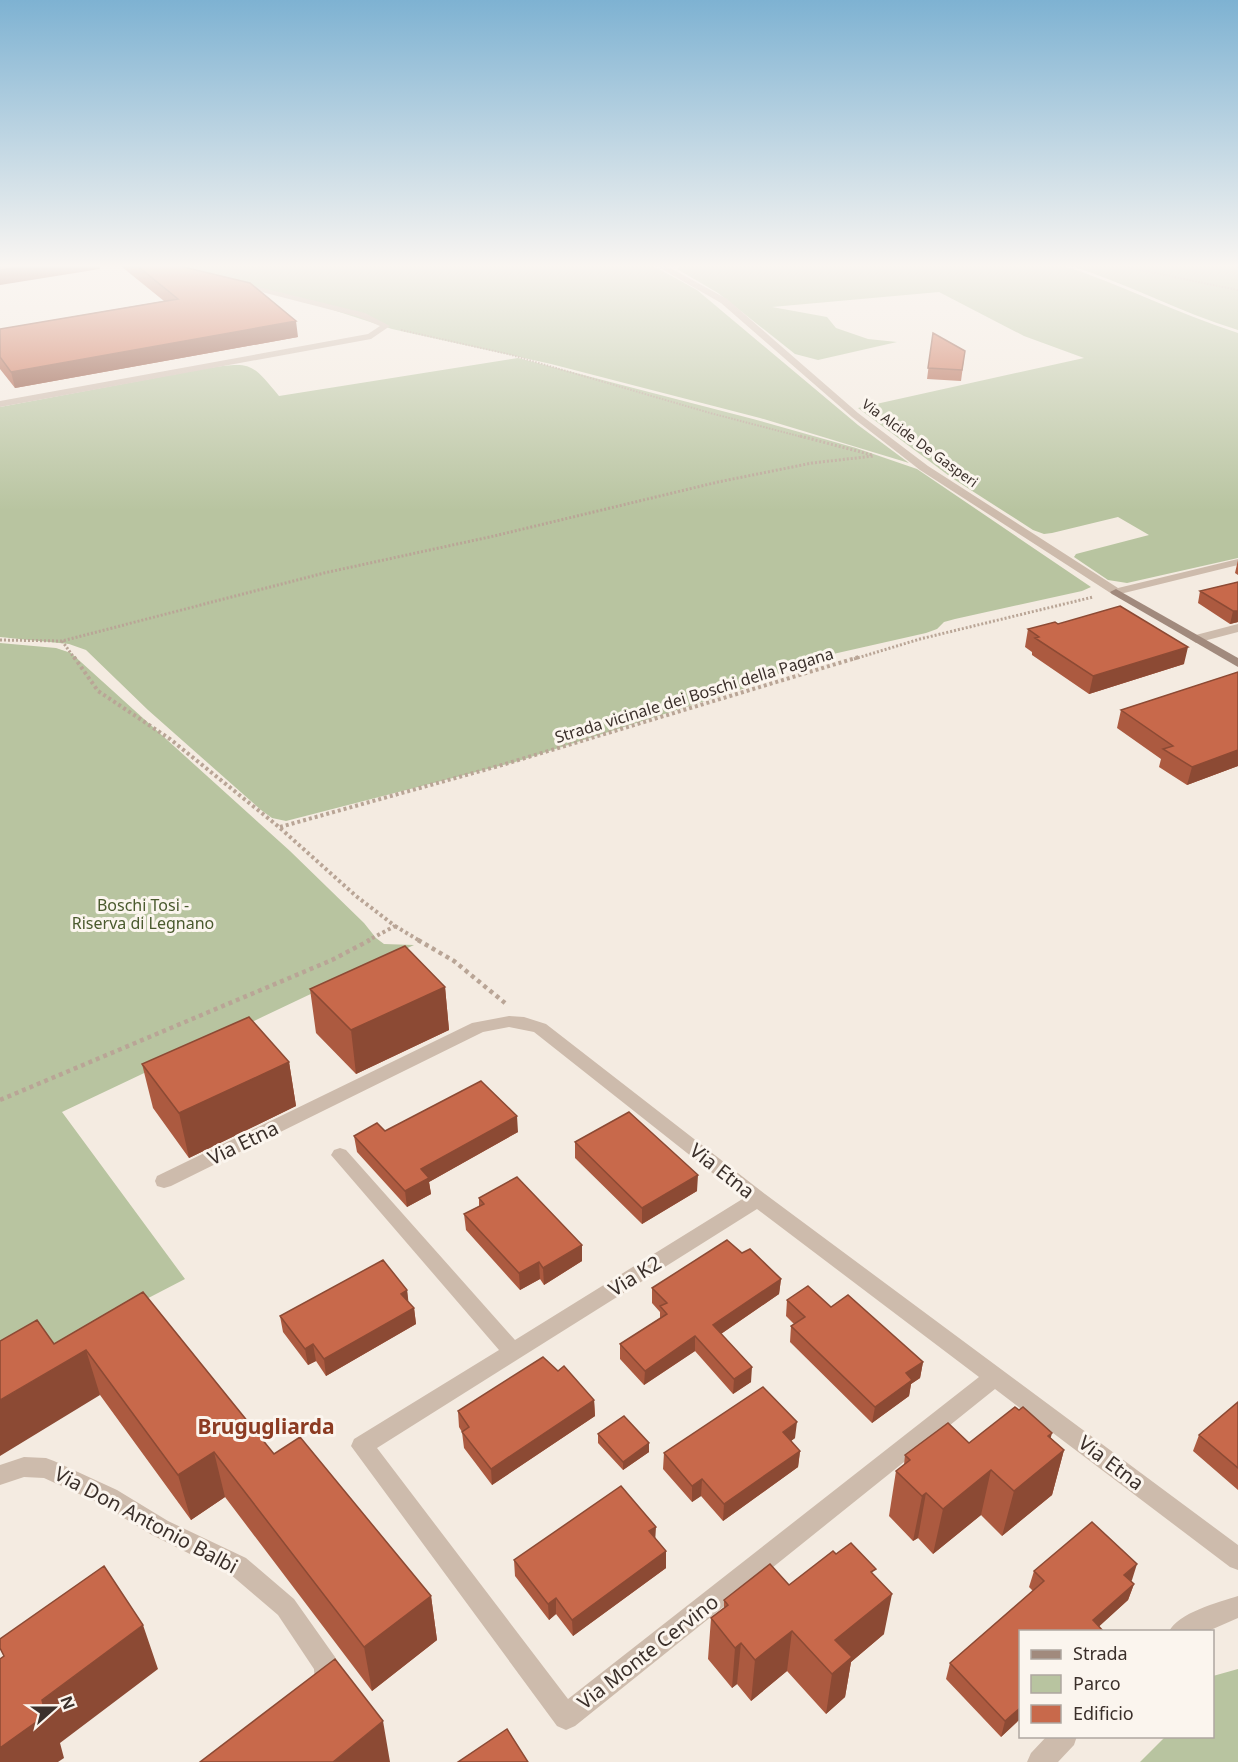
<svg xmlns="http://www.w3.org/2000/svg" width="1238" height="1762" viewBox="0 0 1238 1762" font-family="'Noto Sans',sans-serif">
<rect width="100%" height="100%" fill="#f4ebe1"/>
<path fill="#b8c4a0" d="M172 264H650L697 290 858 425 909 463 760 418 551 364 392 329 330 309Z
M680 264H1058C1119 283 1176 313 1238 333V558L1127 583 1108 580 1074 557 1076 554 1149 535 1118 517 1052 533 1044 534 1033 530 952 478 858 408 1084 358 1024 336 939 292 772 307 827 317 836 328 868 339 897 342 818 360 795 354 718 293 677 269Z
M1065 264H1238V330C1179 312 1125 282 1065 264Z
M518 358 753 419 856 448 917 469 1091 587 1082 591 955 619 944 622 937 629 926 633 811 659 790 667 764 682 515 762 286 821 272 818 261 810 148 710 86 650 69 644 0 637V407L208 368C251 362 251 362 279 396Z
M0 643 56 648 71 653 290 851 364 923 376 938 384 944 414 945 62 1112 185 1279 0 1375Z
M1238 1669V1762H1140L1165 1737 1212 1736 1213 1676Z"/>
<g fill="none" stroke-linecap="round" stroke-linejoin="round">
<path stroke="#b9a596" stroke-width="2" stroke-dasharray="1.5 1.5" stroke-linecap="butt" d="M1110 264 1238 290
M401 330 508 354 710 413 806 438"/>
<path stroke="#b9a596" stroke-width="3" stroke-dasharray="2 2" stroke-linecap="butt" d="M800 436 872 455
M0 640 62 641 324 573 494 536 718 482 812 463 874 456
M62 641 75 659
M854 659 920 639 1093 597"/>
<path stroke="#b9a596" stroke-width="4" stroke-dasharray="3 3" stroke-linecap="butt" d="M74 657 98 691 170 739 279 827 356 896 395 926 367 941
M280 827 502 765 859 657
M395 926 420 941"/>
<path stroke="#b9a596" stroke-width="4.5" stroke-dasharray="4 4" stroke-linecap="butt" d="M418 940 454 961 505 1003
M0 1100 332 960 370 940"/>
<path fill="#cdbbac" fill-rule="evenodd" d="M653 264H663L727 299 858 413 928 466 1118 588 1238 559V565L1116 595 1112 594 920 470 852 417 721 303Z
M234 281 365 313 390 326 371 339 0 407V401L368 334 380 326 359 317 234 285Z
M1238 624V632L1196 643 1190 639 1192 636Z
M509 1016 524 1017 546 1024 765 1194 1238 1545V1570L1230 1567 995 1389 575 1726 566 1730 557 1726 351 1446 354 1439 499 1350 331 1155 334 1150 340 1148 346 1150 515 1340 744 1198 534 1032 509 1027 483 1032 171 1186 164 1188 157 1186 155 1181 157 1176 472 1023ZM757 1209 979 1377 568 1699 377 1448Z
M24 1457 46 1458 54 1461 117 1490 168 1521 246 1558 294 1599 335 1657C340 1669 341 1682 336 1694L327 1697 318 1694 315 1685 314 1669 278 1615 230 1574 152 1535 101 1504 44 1478 24 1477 0 1485V1465Z
M1238 1596V1618L1206 1632H1169C1177 1613 1219 1602 1238 1596Z
M1047 1736H1077L1074 1745 1058 1762H1027L1031 1753Z"/>
<path fill="#a18a7d" fill-rule="evenodd" d="M1116 589 1238 658V667L1112 594 1110 592Z"/>
</g>
<path fill="#ac5a40" d="M122 264H171L298 337 15 388 0 369V329L164 301 122 267Z
M933 333 965 351 961 381 927 379Z
M1238 560V575L1235 573Z
M1238 582V622L1230 624 1198 603 1200 591Z
M1058 624 1184 664 1089 694 1032 655V652L1025 647 1028 629Z
M1238 672V766L1187 785 1159 767 1161 759 1117 728 1121 710Z
M445 987 449 1030 356 1074 316 1033 310 989Z
M289 1062 296 1106 189 1158 153 1108 142 1064Z
M385 1131 518 1132 429 1182 431 1194 407 1207 357 1152 354 1136Z
M575 1142 697 1191 642 1224 575 1158Z
M479 1198 582 1245V1261L544 1285 540 1279 520 1290 466 1230 464 1214 479 1206Z
M742 1253 781 1279 779 1294 721 1334 751 1382 733 1394 695 1351 644 1385 620 1359V1344L660 1318V1312L652 1303V1288Z
M407 1290 408 1302 414 1308 416 1324 326 1376 316 1361 308 1365 283 1332 280 1316Z
M143 1292 274 1454 431 1596 437 1640 372 1691 225 1497 191 1520 100 1395 54 1344Z
M787 1300 831 1307 923 1362 920 1378 911 1384 909 1396 872 1423 790 1342 791 1326 794 1324 786 1316Z
M558 1371 594 1400 595 1416 492 1485 464 1448 462 1432 459 1427 458 1411Z
M1238 1402V1490L1193 1451 1199 1435Z
M598 1434 649 1443V1452L623 1470 598 1443Z
M795 1438 791 1441 800 1451 798 1467 723 1521 701 1496 692 1502 663 1469 664 1453Z
M1051 1438 1064 1450 1052 1495 1002 1536 981 1515 933 1554 918 1538 913 1541 889 1516 896 1471 904 1465 905 1455 969 1443Z
M666 1551V1568L573 1636 556 1614 549 1620 515 1576 514 1560Z
M836 1554 874 1576 884 1634 851 1662 845 1697 826 1714 787 1671 751 1701 737 1684 732 1688 708 1659 711 1618 724 1608V1600L789 1585Z
M1034 1571 1132 1580 1131 1581 1134 1584 1128 1600 1099 1626 1020 1632V1719L1001 1737 946 1679 950 1663 1033 1591 1029 1587Z"/>
<path fill="#8c4a34" d="M35 264H99L100 269 0 285V270Z
M296 321 298 337 15 388 11 372Z
M1233 611H1238V622L1230 624Z
M1188 647 1184 664 1089 694 1093 676Z
M1238 750V766L1187 785 1192 767Z
M445 987 449 1030 356 1074 351 1030Z
M289 1062 296 1106 189 1158 179 1113Z
M517 1116 518 1132 429 1182 431 1194 407 1207 405 1191 421 1169Z
M698 1175 697 1191 642 1224V1208Z
M582 1245V1261L544 1285 543 1268Z
M539 1262 540 1279 520 1290 519 1273Z
M781 1279 779 1294 712 1340 713 1325Z
M407 1290 409 1306 401 1294Z
M414 1308 416 1324 326 1376 324 1359Z
M695 1336V1351L644 1385 645 1371Z
M313 1344 316 1361 308 1365 305 1349Z
M86 1350 100 1395 0 1456V1400Z
M923 1362 920 1378 911 1384 909 1396 872 1423 875 1407 906 1373Z
M752 1367 751 1382 733 1394 734 1379Z
M594 1400 595 1416 492 1485 491 1469Z
M797 1422 795 1438 781 1448 783 1432Z
M1052 1433 1043 1467 1064 1450 1052 1495 1002 1536 1014 1491 1048 1436Z
M649 1443V1452L623 1470V1462Z
M800 1451 798 1467 723 1521 724 1504Z
M214 1452 225 1497 191 1520 178 1475Z
M991 1470 981 1515 933 1554 943 1509Z
M702 1479 701 1496 692 1502V1486Z
M926 1493 918 1538 913 1541 922 1496Z
M656 1527 655 1543 649 1531Z
M666 1551V1568L573 1636 572 1620Z
M1137 1564 1132 1580 1119 1591 1124 1575Z
M1134 1584 1128 1600 1093 1632V1620Z
M892 1594 884 1634 851 1662 845 1697 826 1714 832 1674 835 1640Z
M431 1596 437 1640 372 1691 364 1647Z
M556 1598V1614L549 1620 548 1604Z
M143 1625 158 1669 60 1743 64 1758 58 1762H0V1748L42 1700Z
M792 1631 787 1671 751 1701 755 1660Z
M741 1643 737 1684 732 1688 735 1648Z
M1020 1708V1719L1001 1737 1005 1721Z
M383 1721 390 1762H333Z"/>
<path fill="#c8694b" stroke="#8c4a34" stroke-width="1.5" d="M0 264H35L0 270Z
M135 264H171L250 283 296 321 11 372 0 357V329L178 299Z
M933 333 965 351 962 370 928 368Z
M1238 582V611H1233L1200 591Z
M1120 606 1188 647 1093 676 1035 638 1039 637 1028 629 1055 622 1058 624Z
M1238 672V750L1192 767 1163 749 1173 746 1121 710Z
M405 946 445 987 351 1030 310 989Z
M249 1017 289 1062 179 1113 142 1064Z
M481 1081 517 1116 421 1169 429 1178 405 1191 354 1136 377 1123 385 1131Z
M629 1112 698 1175 642 1208 575 1142Z
M517 1177 582 1245 543 1268 539 1262 519 1273 464 1214 484 1204 479 1198Z
M727 1240 742 1253 750 1249 781 1279 713 1325 752 1367 734 1379 695 1336 645 1371 620 1344 667 1314 660 1306 667 1303 652 1288Z
M383 1260 407 1290 401 1294 414 1308 324 1359 313 1344 305 1349 280 1316Z
M808 1286 831 1307 848 1295 923 1362 906 1373 912 1380 875 1407 791 1326 805 1317 787 1300Z
M143 1292 274 1454 300 1437 431 1596 364 1647 214 1452 178 1475 86 1350 0 1400V1341L37 1320 54 1344Z
M543 1357 558 1371 564 1366 594 1400 491 1469 462 1432 469 1427 458 1411Z
M763 1387 797 1422 783 1432 800 1451 724 1504 702 1479 692 1486 664 1453Z
M1238 1402V1468L1199 1435Z
M1015 1407 1019 1410 1023 1407 1052 1433 1048 1436 1064 1450 1014 1491 991 1470 943 1509 926 1493 922 1496 896 1471 910 1460 905 1455 948 1423 969 1443Z
M624 1416 649 1443 623 1462 598 1434Z
M621 1486 656 1527 649 1531 666 1551 572 1620 556 1598 548 1604 514 1560Z
M1092 1522 1137 1564 1124 1575 1134 1584 1093 1620 1104 1632H1020V1708L1005 1721 950 1663 1044 1581 1034 1571Z
M851 1543 876 1569 871 1572 892 1594 835 1640 852 1657 832 1674 792 1631 755 1660 741 1643 735 1648 711 1618 728 1605 724 1600 770 1564 789 1585 833 1551 836 1554Z
M104 1566 143 1625 42 1700 46 1715 0 1748V1659L4 1656 0 1648V1639Z
M335 1659 383 1721 333 1762H200Z
M507 1729 528 1762H458Z"/>
<linearGradient id="sky" x2="0" y2="1"><stop stop-color="#7eb2d2"/><stop offset="0.52" stop-color="#faf6f2"/><stop offset="1" stop-color="#faf6f2" stop-opacity="0"/></linearGradient>
<rect width="1238" height="511" fill="url(#sky)"/>
<g text-anchor="middle" stroke-width="6" stroke-linejoin="round" paint-order="stroke">
<g font-size="14" fill="#3b302b" stroke="#fbf5ee">
<text transform="translate(920 443) rotate(36)" y="5">Via Alcide De Gasperi</text>
</g>
<g font-size="16" fill="#3b302b" stroke="#fbf5ee">
<text transform="translate(694 695) rotate(-17)" y="6">Strada vicinale dei Boschi della Pagana</text>
</g>
<g font-size="16" fill="#4a5a2e" stroke="#fbf5ee">
<text x="143" y="911">Boschi Tosi -<tspan x="143" dy="18">Riserva di Legnano</tspan></text>
</g>
<g font-size="20" fill="#3b302b" stroke="#fbf5ee">
<text transform="translate(243 1143) rotate(-26)" y="7">Via Etna</text>
<text transform="translate(722 1171) rotate(38)" y="7">Via Etna</text>
<text transform="translate(635 1276) rotate(-32)" y="7">Via K2</text>
<text transform="translate(1111 1463) rotate(37)" y="7">Via Etna</text>
<text transform="translate(146 1520) rotate(28)" y="7">Via Don Antonio Balbi</text>
<text transform="translate(648 1652) rotate(-38)" y="7">Via Monte Cervino</text>
</g>
<g font-size="21" font-weight="bold" fill="#8c3b22" stroke="#fbf5ee">
<text x="266" y="1434">Brugugliarda</text>
</g>
</g>
<rect x="1019" y="1630" width="195" height="108" fill="#fbf5ee" stroke="#aea6a0" stroke-width="1.5"/>
<rect x="1031" y="1650" width="30" height="9" fill="#a18a7d" stroke="#aea6a0" stroke-width="1.5"/>
<text x="1073" y="1660" font-size="18" fill="#3b302b">Strada</text>
<rect x="1031" y="1675" width="30" height="18" fill="#b8c4a0" stroke="#aea6a0" stroke-width="1.5"/>
<text x="1073" y="1690" font-size="18" fill="#3b302b">Parco</text>
<rect x="1031" y="1705" width="30" height="18" fill="#c8694b" stroke="#aea6a0" stroke-width="1.5"/>
<text x="1073" y="1720" font-size="18" fill="#3b302b">Edificio</text>
<g transform="translate(54 1708) rotate(69)" stroke="#fbf5ee" stroke-width="4.5" paint-order="stroke">
<path d="M0-4.5L10 22L0 15L-10 22Z" fill="#3b302b"/>
<text y="-9" font-size="16" font-weight="bold" text-anchor="middle" fill="#3b302b">N</text>
</g>
</svg>
